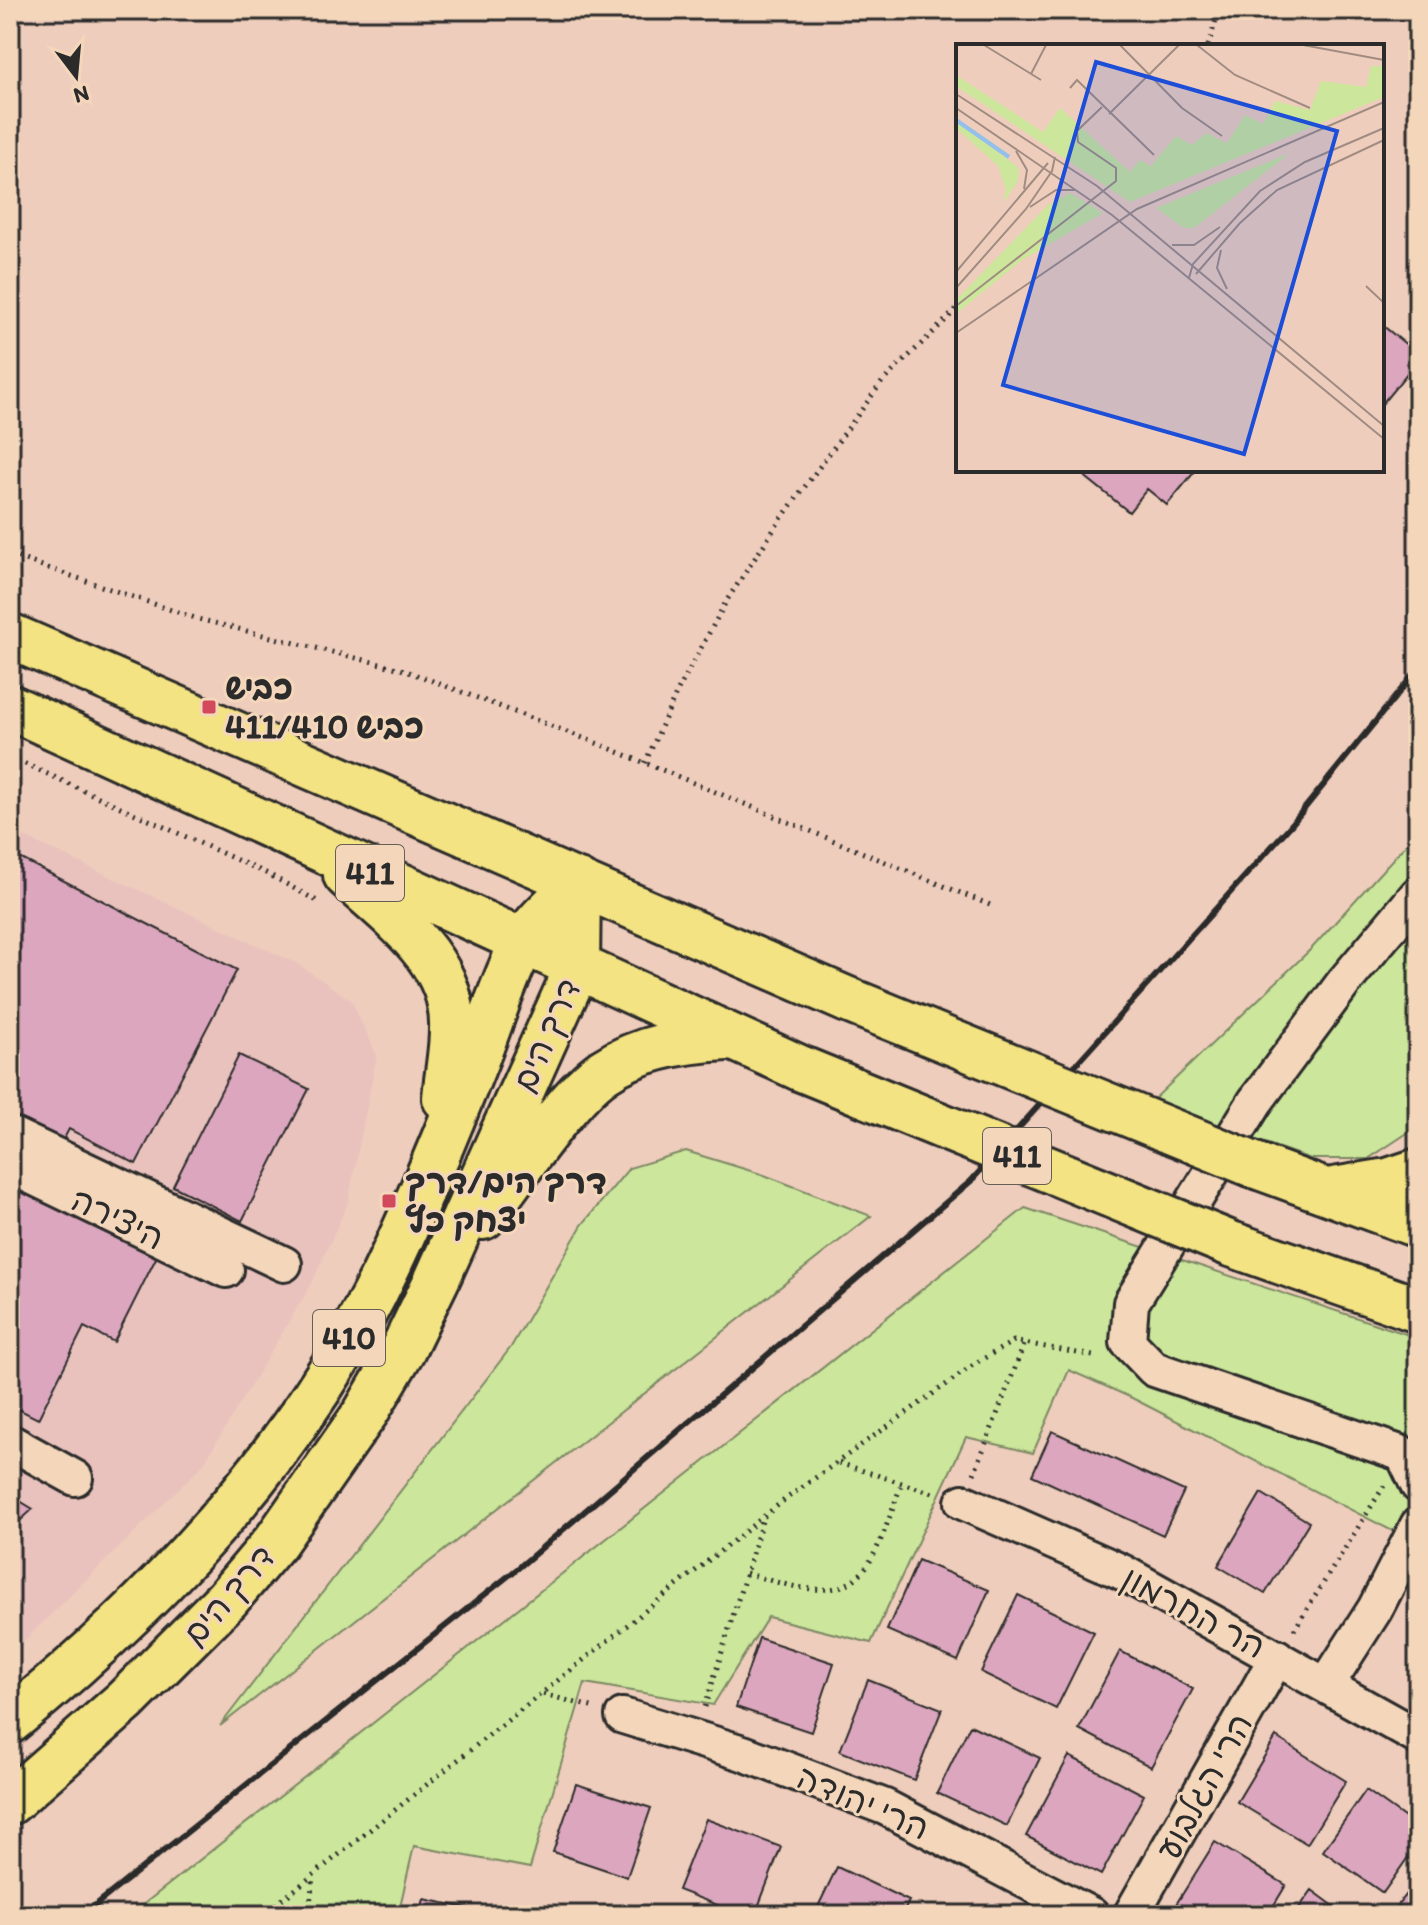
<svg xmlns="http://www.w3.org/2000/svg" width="1428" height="1925" viewBox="0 0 1428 1925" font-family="Itim,'Playpen Sans Hebrew',sans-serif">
<rect width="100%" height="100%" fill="#efcdbc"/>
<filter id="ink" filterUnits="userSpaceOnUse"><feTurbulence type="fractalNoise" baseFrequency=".0125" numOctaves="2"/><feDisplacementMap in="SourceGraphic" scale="16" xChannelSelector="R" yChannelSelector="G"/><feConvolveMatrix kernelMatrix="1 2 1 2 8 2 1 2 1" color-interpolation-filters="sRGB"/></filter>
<g filter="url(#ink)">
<path fill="#e9c2bd" d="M10 830 298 964 351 1000 377 1055 348 1203 311 1285 203 1465 10 1655Z"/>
<path fill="#cce69c" stroke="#7c8864" stroke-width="2" d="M1418 831V1126L1368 1159H1311L1150 1103 1312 948Z
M686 1151 764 1175 871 1216 220 1726 511 1347 582 1225 629 1168Z
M1025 1208 1418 1338V1544L1132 1398 1069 1370 1033 1453 966 1437 871 1643 768 1617 713 1705 585 1683 530 1868 414 1846 398 1915H130Z"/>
<path fill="#dca7be" stroke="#2b2b2b" stroke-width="2" d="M1382 325 1418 354V360L1382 404Z
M1077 470H1196L1167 505 1147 489 1129 512Z
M10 853 237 970 136 1164 69 1129 57 1152 10 1127Z
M239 1055 309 1089 242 1221 173 1186Z
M10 1184 157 1256 114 1342 84 1327 38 1419 10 1405Z
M1052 1431 1184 1491 1163 1535 1032 1475Z
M1261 1493 1309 1522 1265 1594 1218 1566Z
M10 1495 33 1509 10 1530Z
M918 1560 989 1590 958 1661 887 1630Z
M1018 1595 1094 1632 1056 1709 981 1672Z
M759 1638 834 1663 811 1732 736 1707Z
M1120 1651 1193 1689 1151 1767 1079 1729Z
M868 1680 942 1709 914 1780 840 1751Z
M970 1725 1040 1758 1007 1826 937 1793Z
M1276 1737 1346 1781 1307 1844 1237 1802Z
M1069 1756 1144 1795 1101 1875 1026 1836Z
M576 1784 651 1808 627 1877 553 1852Z
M1366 1790 1418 1827V1843L1383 1893 1323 1851Z
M706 1819 781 1847 755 1915H743L678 1890Z
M1215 1842 1286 1885 1268 1915H1189L1175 1906Z
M837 1867 909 1901 902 1915H814Z
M1418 1879V1915H1410L1397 1905Z
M1312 1890 1346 1915H1294Z
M424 1899 501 1915H420Z"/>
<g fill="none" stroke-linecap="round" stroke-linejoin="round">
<g stroke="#2b2b2b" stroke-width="40">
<path id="minor" d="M1418 894 1345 981 1255 1102 1131 1303 1128 1342 1154 1369 1403 1454 1418 1485
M10 1134 284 1264
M10 1166 226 1270
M10 1442 75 1478
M963 1502 1122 1572 1418 1737
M1327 1684 1375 1609 1418 1525
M623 1716 743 1753 885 1807 1091 1915
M1131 1915 1277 1657"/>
</g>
<g stroke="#2b2b2b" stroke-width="50">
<path id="major" d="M10 636 848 1000
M10 707 802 1069
M346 875C391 917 455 960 452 1029 452 1052 447 1075 445 1098
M1254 1165 1418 1225
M1328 1191 1388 1181 1418 1171
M483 1217C513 1179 566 1097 604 1071 640 1047 685 1040 727 1038
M1231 1244 1418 1310
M10 1721C164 1596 304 1445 389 1264 422 1194 451 1123 479 1052 493 1017 504 978 522 945 533 922 561 901 578 882
M10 1802 125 1701 227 1599 276 1541 366 1412 403 1349 438 1277 577 968 578 882"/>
</g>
<path stroke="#2b2b2b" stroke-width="5" stroke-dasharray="2 6" stroke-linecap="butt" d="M1208 46 1219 10
M10 555 198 619 401 669 599 744 990 905
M10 757 268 874 317 901
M645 763 676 694 727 600 781 519 882 382 958 308
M839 1463 933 1493
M974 1474 1025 1342
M746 1573C859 1610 866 1586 902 1482
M1294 1630 1384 1486
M543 1694 595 1708
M705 1707 762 1521
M263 1915 787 1498 979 1361 1014 1341 1098 1357
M309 1915 313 1876"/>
<use href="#minor" stroke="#f4d7bb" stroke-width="34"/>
<use href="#major" stroke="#f4e382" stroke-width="44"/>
<path stroke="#2b2b2b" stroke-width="6" d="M83 1915 517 1569 971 1181 1291 825 1418 669"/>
<g stroke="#2b2b2b" stroke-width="50" stroke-linecap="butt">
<path id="major-bridge" d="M848 1000 1254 1165
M802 1069 1231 1244"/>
</g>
<use href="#major-bridge" stroke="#f4e382" stroke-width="44"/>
</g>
</g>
<g fill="#d1495b" stroke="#f4d7bb" stroke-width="3">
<rect x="201" y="699" width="16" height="16" rx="4"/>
<rect x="381" y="1193" width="16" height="16" rx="4"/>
</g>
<g text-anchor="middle" stroke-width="6" stroke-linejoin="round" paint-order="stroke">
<g fill="#f4d7bb" stroke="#675f56" stroke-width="2">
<rect x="336" y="845" width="68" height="56" rx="6"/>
<rect x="983" y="1128" width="68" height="56" rx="6"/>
<rect x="313" y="1310" width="72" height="56" rx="6"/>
</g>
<g font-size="32" font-weight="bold" fill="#2b2b2b">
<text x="370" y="884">411</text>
<text x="1017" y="1167">411</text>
<text x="349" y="1349">410</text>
</g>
<g font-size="34" font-weight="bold" fill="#2b2b2b" stroke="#f4d7bb" text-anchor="start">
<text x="225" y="699">כביש<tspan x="225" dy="39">411/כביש 410</tspan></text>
<text x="405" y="1193">דרך הים/דרך<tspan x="405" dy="39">יצחק כץ</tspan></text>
</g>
<g font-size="34" fill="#2b2b2b" stroke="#f4d7bb">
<text transform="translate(546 1035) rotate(-66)" y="12">דרך הים</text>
<text transform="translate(118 1218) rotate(26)" y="12">היצירה</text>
<text transform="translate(228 1595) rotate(-49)" y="12">דרך הים</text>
<text transform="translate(1194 1612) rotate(28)" y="12">הר החרמון</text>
<text transform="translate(1204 1786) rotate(-61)" y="12">הרי הגלבוע</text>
<text transform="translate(863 1802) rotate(23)" y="12">הרי יהודה</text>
</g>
</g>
<g transform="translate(956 44)">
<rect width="428" height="428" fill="#efcdbc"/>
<path d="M415 22H428V53L174 158 0 42V31L87 88 104 64 174 128 184 116 195 122 220 92 236 101 250 89 271 99 289 71 307 80 319 57 354 66 365 37 410 43ZM0 76 63 124 62 137 47 159 50 145 42 122 0 84ZM334 109 238 184H228L200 164ZM114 149 147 169 66 216 0 270V256L92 161Z" fill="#cce69c"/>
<path fill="none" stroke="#92bfec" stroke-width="4" d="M0 76 53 113"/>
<path fill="none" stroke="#a18c82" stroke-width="2" d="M28 1 85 36M164 1 226 64 266 92M241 1 279 31 354 64M347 1 428 16M75 30 90 1M114 44 121 36 198 111M0 50 141 142 428 382M0 64 156 171 428 395M153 70 223 1M60 107 71 126 68 145M74 163 100 146H119M216 201H238L264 183M265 206 261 224 271 245M0 228 92 119M240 230 284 179 321 146 428 96M233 234 237 220 304 147 349 118 428 84M410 242 428 259M0 244 70 165 96 127 99 113M0 262 160 137V124L122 98 121 87 146 63M0 289 181 165 428 58"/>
<path fill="#1d4ed8" fill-opacity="0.15" stroke="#1d4ed8" stroke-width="4" d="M140 18 381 87 288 410 47 341Z"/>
<rect width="428" height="428" fill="none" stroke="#2b2b2b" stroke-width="4"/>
</g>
<rect width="1428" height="1925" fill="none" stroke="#f4d7bb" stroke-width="40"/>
<rect x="20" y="20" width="1388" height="1885" fill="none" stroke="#2b2b2b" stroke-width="3" filter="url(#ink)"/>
<g transform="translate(76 76) rotate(164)" stroke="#f4d7bb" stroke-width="6" paint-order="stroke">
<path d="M0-6L14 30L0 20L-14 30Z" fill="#2b2b2b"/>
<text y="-12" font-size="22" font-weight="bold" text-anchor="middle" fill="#2b2b2b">N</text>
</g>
</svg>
